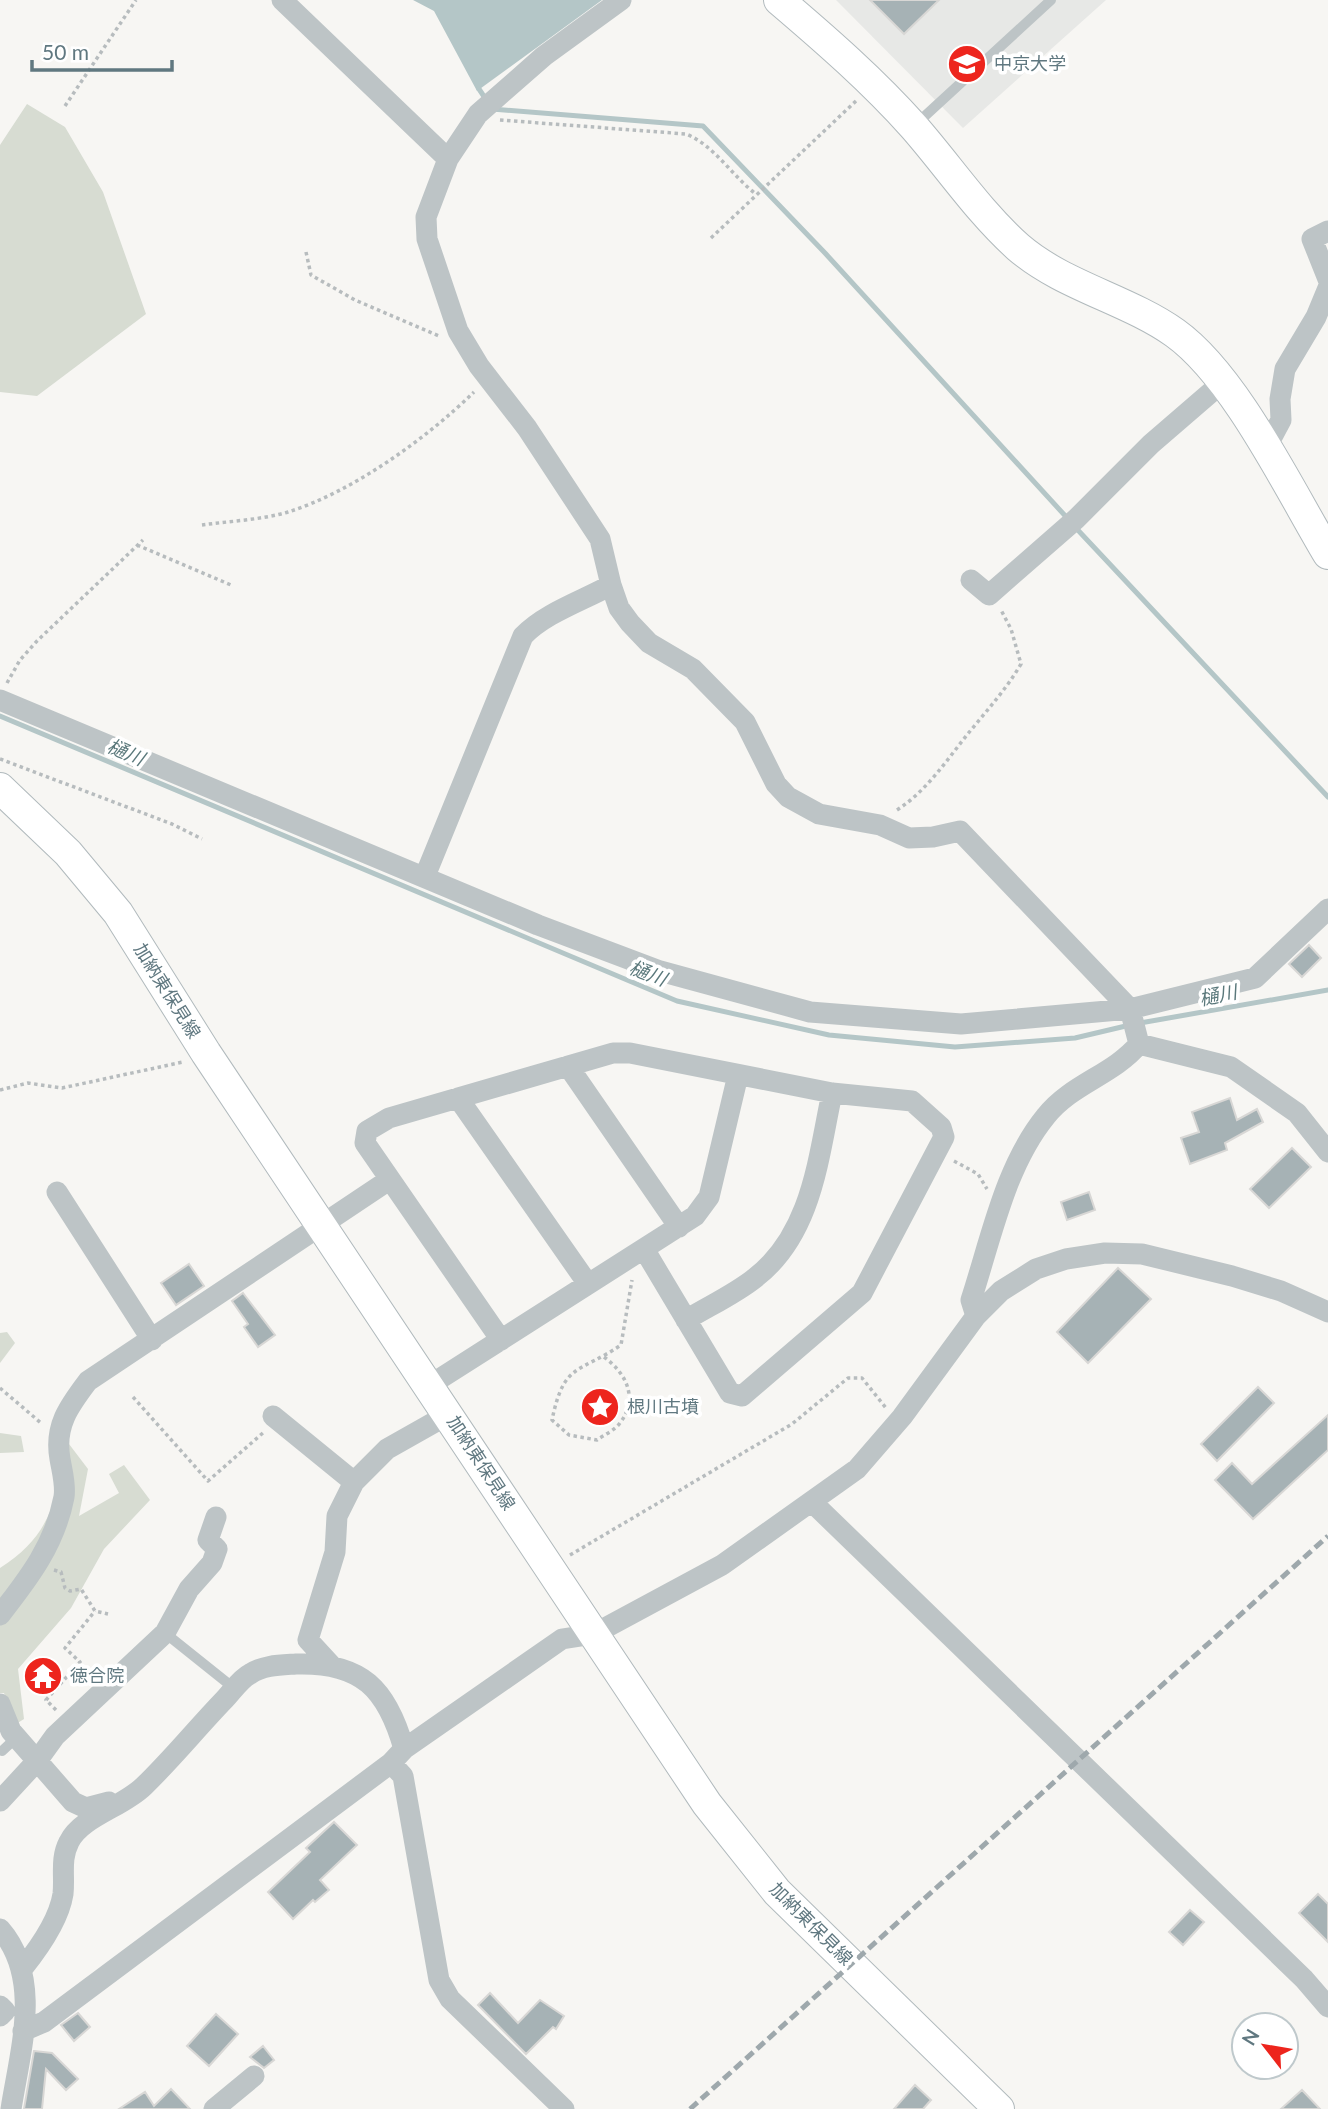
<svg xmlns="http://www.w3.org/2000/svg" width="1328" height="2109" viewBox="0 0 1328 2109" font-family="Lato,'Noto Sans JP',sans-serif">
<rect width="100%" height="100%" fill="#f7f6f3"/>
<path fill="#e7e8e6" d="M836 0H1106L963 128Z"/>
<path fill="#d7dcd2" d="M27 104 65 127 103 192 146 314 37 396 0 392V145Z
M7 1332 15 1343 0 1363V1333Z
M0 1433 21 1436 24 1452 0 1453Z
M69 1444 88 1469 79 1516 119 1493 109 1474 124 1465 150 1500 104 1549 71 1608 18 1669 24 1719 16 1724 4 1693H0V1568C52 1535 55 1500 69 1444Z"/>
<path fill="#b4c6c7" d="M413 0H602L477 91 434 11Z"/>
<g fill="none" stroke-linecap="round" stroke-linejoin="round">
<path stroke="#b4c6c7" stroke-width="5" d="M479 89 487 101
M492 109 703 126 825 253 1069 520
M1075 527 1328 797
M0 716 677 1001 829 1035 955 1047 1075 1038 1130 1025
M1140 1023 1328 990"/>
</g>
<path fill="#a6b2b5" stroke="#d8d7d5" stroke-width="2" d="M870 0H939L904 34Z
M1309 945 1321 958 1302 977 1289 964Z
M1230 1098 1237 1120 1257 1109 1263 1122 1225 1143 1227 1150 1190 1164 1181 1138 1199 1132 1192 1112Z
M1292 1148 1311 1167 1269 1208 1250 1189Z
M1089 1192 1095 1210 1067 1220 1061 1202Z
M189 1264 204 1286 176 1305 161 1283Z
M1118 1268 1151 1299 1088 1363 1057 1332Z
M243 1293 275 1335 258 1347 244 1327 248 1324 232 1301Z
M1258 1387 1274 1403 1217 1461 1201 1444Z
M1328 1415V1450L1253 1519 1215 1480 1232 1463 1252 1484Z
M334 1822 357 1845 320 1880 329 1890 315 1902 313 1900 293 1919 268 1892 310 1852 306 1848Z
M1318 1894 1328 1904V1942L1299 1913Z
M1190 1910 1204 1922 1183 1945 1169 1932Z
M490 1993 518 2023 540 2000 564 2016 556 2029 553 2027 526 2054 478 2005Z
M78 2013 90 2027 74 2041 61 2025Z
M216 2014 238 2034 209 2066 187 2046Z
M263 2046 274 2060 264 2068 250 2057Z
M34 2051 52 2053 78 2079 66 2090 46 2069 42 2109H24Z
M915 2085 931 2100 923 2109H894Z
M171 2089 190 2109H119L145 2092 154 2106Z
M1302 2090 1320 2109H1281Z"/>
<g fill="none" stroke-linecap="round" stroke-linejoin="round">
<g stroke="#b1babd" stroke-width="32">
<path id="secondary" d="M779 0C826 40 873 81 914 127 949 167 978 211 1018 247 1063 286 1127 299 1175 333 1235 376 1289 489 1328 554
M0 788 68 853 118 913 206 1053 707 1804 777 1892 999 2109"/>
</g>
<path stroke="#b7bcbe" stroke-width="3.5" stroke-dasharray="3.5 3.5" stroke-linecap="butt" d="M65 106 136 0
M500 120 686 134C714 145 732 176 756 194
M711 238 857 100
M306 252 311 275 355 300 439 336
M202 525C230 521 261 520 288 512 352 492 426 439 474 392
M137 545 231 585
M7 683 20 660 37 641 143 540
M0 759 172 824 202 839
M897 810C928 790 948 758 971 730 989 708 1007 688 1021 664L1011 629 1001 610
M0 1090 28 1083 62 1088 183 1062
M954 1161 978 1174 987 1189
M604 1357C626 1373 639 1398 620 1423 615 1430 604 1435 597 1440L569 1435 552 1420C564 1362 578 1374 621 1345L632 1280
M0 1388 41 1423
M133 1397 208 1481 264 1432
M570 1555 792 1424 848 1378H862L886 1408
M54 1570 61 1572 65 1588 70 1591 81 1589 95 1611 108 1614
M56 1710 46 1700 80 1662 65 1648 95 1611"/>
<path stroke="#bdc4c6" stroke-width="10" d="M914 126 1051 0
M165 1633 235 1689
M2 1751 16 1738"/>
<path stroke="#bdc4c6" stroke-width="21" d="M282 0 448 159
M621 0 544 56 478 114 448 159 426 217 427 239 458 331 479 366 527 428 600 539 611 585 619 608 630 623 649 643 693 669 745 722 776 784 788 797 819 814 880 825 909 838 933 837 960 831 1130 1009 1139 1044
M1328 231 1312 239 1328 279
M1258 437 1273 435 1281 420 1280 399 1285 369 1316 317 1328 288
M971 580 989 595 1076 519 1151 444 1224 381
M0 700 538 925 660 971 810 1012 961 1024 1130 1009 1255 978 1328 909
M425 876 523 636C545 613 582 601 611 585
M1139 1044 1231 1067 1297 1113 1328 1152
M568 1066 679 1227
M458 1098 588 1284
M57 1192 152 1340
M976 1316 971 1300C991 1239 1005 1166 1046 1116 1071 1084 1113 1075 1139 1044
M686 1320C709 1306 735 1294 755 1278 812 1234 818 1159 832 1093
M501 1340 365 1143 367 1131 389 1118 613 1053H630L832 1093 912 1101 941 1127 944 1137 862 1293 742 1396 730 1393 644 1249
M430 1385 695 1216 709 1197 738 1075
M273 1416 354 1482
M812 1502 1304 1979 1328 2007
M0 1615C29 1578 55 1544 64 1497 66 1485 62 1471 60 1459 54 1426 69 1406 88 1381L389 1180
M331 1665 308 1640 335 1552 337 1516 354 1482 387 1449 449 1414
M0 1704 11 1731 73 1802 86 1808 109 1802
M391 1763 403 1776 439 1980 450 1999 564 2109
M0 1801 37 1761 55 1736 165 1633 189 1589 212 1563 217 1549 208 1540 216 1517
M0 1929C43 1978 20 2051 11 2109
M23 1968C39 1948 59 1920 63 1894 65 1876 60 1859 69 1842 81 1817 123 1807 144 1786 172 1759 197 1728 224 1700 232 1692 240 1679 250 1674 263 1665 281 1665 296 1664 362 1662 387 1689 404 1749
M0 2006 5 2011 0 2016
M23 2031 44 2022 391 1763 404 1749 562 1639 594 1634 722 1565 857 1469 902 1417 976 1316 1001 1291 1036 1269 1066 1259 1105 1253 1142 1254 1232 1276 1281 1291 1328 1312
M214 2109 254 2076"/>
<use href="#secondary" stroke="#fff" stroke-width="30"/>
<path stroke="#9ea8ac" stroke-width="5" stroke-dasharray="10 5" stroke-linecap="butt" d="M690 2109 1328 1536"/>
</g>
<defs>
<g id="university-disc" transform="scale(2.0125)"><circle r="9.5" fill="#ed251d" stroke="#fff"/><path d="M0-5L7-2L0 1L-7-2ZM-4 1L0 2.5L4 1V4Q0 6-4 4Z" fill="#fff"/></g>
<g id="sight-disc" transform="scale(2.0125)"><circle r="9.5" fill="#ed251d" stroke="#fff"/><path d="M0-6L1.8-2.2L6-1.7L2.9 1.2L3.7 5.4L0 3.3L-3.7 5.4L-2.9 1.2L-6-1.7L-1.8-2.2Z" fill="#fff"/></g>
<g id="temple-disc" transform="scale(2.0125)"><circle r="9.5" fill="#ed251d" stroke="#fff"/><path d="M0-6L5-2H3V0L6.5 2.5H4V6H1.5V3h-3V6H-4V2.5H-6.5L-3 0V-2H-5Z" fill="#fff"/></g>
</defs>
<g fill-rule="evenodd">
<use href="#university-disc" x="967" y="64"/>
<use href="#sight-disc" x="600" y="1407"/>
<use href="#temple-disc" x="43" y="1676"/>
</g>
<g text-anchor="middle" stroke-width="7" stroke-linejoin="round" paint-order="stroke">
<g font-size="18" fill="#607880" stroke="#fff" text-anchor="start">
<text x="994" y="70">中京大学</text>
<text x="627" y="1413">根川古墳</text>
<text x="70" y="1682">徳合院</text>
</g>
<g font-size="18" fill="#607880" stroke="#fff">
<text transform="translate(167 991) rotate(58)" y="6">加納東保見線</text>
<text transform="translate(481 1463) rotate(57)" y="6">加納東保見線</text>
<text transform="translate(811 1924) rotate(45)" y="6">加納東保見線</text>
</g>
<g font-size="19" font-style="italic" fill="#5a787b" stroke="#fff">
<text transform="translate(126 752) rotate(23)" y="7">樋川</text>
<text transform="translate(648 973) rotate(21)" y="7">樋川</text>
<text transform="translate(1218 995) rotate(-11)" y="7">樋川</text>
</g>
</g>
<g transform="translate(1265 2046) rotate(301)"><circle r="33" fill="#ffffff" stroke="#bfc9cc" stroke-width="2"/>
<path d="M0-5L12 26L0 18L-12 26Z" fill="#ed251d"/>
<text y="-10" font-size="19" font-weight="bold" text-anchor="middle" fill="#607880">N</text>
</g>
<path d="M32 60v10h140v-10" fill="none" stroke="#607880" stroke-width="3.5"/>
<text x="42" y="60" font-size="21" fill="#607880" stroke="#ffffff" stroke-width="5" paint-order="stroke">50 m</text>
</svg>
